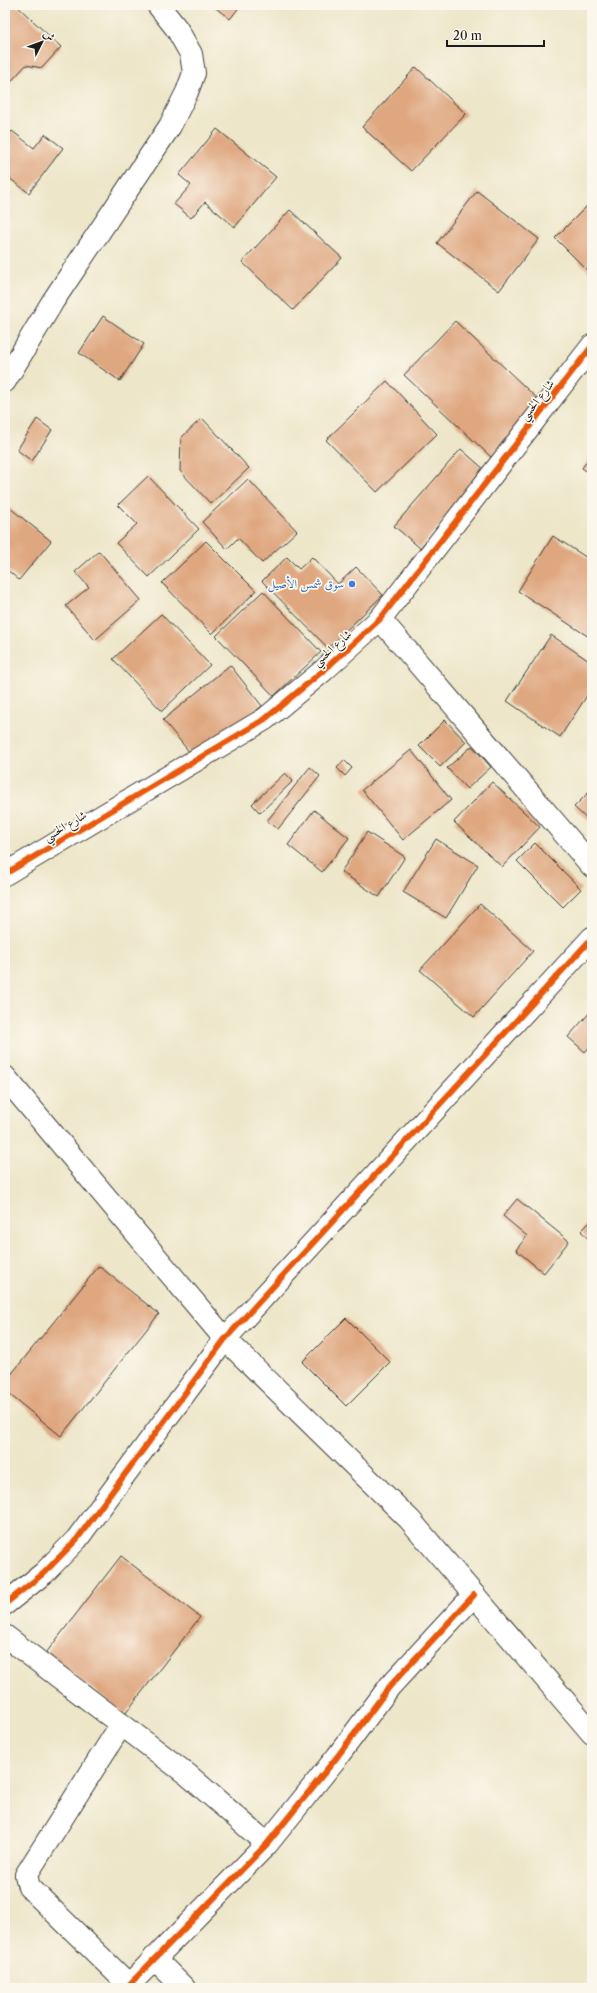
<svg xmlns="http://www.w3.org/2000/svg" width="597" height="1993" viewBox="0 0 597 1993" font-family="'Libre Caslon Text',Amiri,serif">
<rect width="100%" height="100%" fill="#fbf7ec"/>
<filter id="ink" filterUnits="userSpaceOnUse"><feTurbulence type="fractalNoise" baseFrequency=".025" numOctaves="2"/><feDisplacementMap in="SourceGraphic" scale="8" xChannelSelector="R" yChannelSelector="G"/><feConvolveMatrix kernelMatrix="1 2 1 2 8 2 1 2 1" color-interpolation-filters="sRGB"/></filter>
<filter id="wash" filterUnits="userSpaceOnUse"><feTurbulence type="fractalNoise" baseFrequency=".012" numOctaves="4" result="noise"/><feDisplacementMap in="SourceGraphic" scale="16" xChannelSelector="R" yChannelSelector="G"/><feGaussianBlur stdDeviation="0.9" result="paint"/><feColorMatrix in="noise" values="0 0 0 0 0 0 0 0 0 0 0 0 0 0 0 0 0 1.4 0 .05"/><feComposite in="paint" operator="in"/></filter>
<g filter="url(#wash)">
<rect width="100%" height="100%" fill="#ede6c9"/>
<g id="blocks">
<path fill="#dfa780" d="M5 5H16L61 47 42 68 26 65 5 88Z
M212 5H241L230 19Z
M416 67 466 114 411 171 362 127Z
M217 129 276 177 235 227 205 202 191 218 174 204 191 185 179 175Z
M12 131 34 148 45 134 63 148 29 193 5 175V140Z
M477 191 539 239 499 291 437 243Z
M592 201V275L555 238Z
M290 210 342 258 293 310 242 262Z
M103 316 144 344 120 381 79 353Z
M455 321 542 403 491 457 404 375Z
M387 381 437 434 377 492 326 440Z
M202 418 249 468 211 504 180 471 181 438Z
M37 419 52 430 32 461 17 450Z
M461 449 486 471 420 548 394 526Z
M592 454V475L582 468Z
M148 476 199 529 149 577 116 543 137 524 118 505Z
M248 479 297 531 262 563 238 538 227 549 202 522Z
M5 504 51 541 19 580 5 568Z
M553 536 592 561V631L589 637 518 591Z
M206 541 256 591 212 634 162 583Z
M99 551 141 600 95 640 66 606 89 587 75 572Z
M287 557 299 569 312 557 338 584 356 567 383 595 328 648 262 581Z
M263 591 321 652 274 696 216 636Z
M161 614 210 665 162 711 113 659Z
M551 635 592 663V688L560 737 507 701Z
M230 665 262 706 196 760 163 720Z
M445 720 466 742 440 767 419 746Z
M472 746 491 767 467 789 447 768Z
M411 750 451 800 403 840 362 790Z
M344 760 352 768 345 776 337 768Z
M310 767 320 776 278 829 267 821Z
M285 773 293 781 260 813 252 804Z
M492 782 540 827 502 867 454 822Z
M592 789V824L574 807Z
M314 810 349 838 322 872 288 845Z
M367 832 405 857 379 897 341 872Z
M436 839 478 865 446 918 403 892Z
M535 843 581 889 563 907 517 861Z
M480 904 533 951 474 1017 420 970Z
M592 1010V1044L585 1052 568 1037Z
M517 1199 569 1241 544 1273 516 1250 527 1236 503 1216Z
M592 1220V1243L581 1231Z
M99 1266 159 1314 61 1436 5 1391V1382Z
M346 1318 390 1362 346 1406 302 1362Z
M121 1556 200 1617 125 1714 46 1653Z"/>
</g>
</g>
<g filter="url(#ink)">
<use href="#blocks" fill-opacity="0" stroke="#3b3a36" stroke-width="1"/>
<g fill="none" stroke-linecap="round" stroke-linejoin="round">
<g stroke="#3b3a36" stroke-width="24">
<path id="street" d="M5 381 53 301 170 126 187 92 194 73 191 54 177 29 158 5
M380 619 592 866
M5 1604 44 1573 77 1539 225 1339 592 938
M5 1636 188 1775 267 1844
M121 1725 26 1875 29 1887 129 1985
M154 1958 184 1988
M126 1988 267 1844 337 1757 390 1686 474 1595"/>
</g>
<g stroke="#3b3a36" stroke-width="24">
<path id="secondary" d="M5 874 265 719 324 670 380 619 592 346"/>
</g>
<g stroke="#3b3a36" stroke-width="24">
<path id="primary" d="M5 1077 225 1339 410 1520 592 1733"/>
</g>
<use href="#street" stroke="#fff" stroke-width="22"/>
<use href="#secondary" stroke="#fff" stroke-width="22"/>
<use href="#primary" stroke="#fff" stroke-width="22"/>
<g stroke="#fbf7ec" stroke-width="8">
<path id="cycleway" d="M5 874 265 719 324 670 380 619 592 346
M5 1604 44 1573 77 1539 225 1339 592 938
M126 1988 267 1844 337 1757 390 1686 474 1595"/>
</g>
<use href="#cycleway" stroke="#e8590c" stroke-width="6"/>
</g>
</g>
<circle fill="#3f7fe0" stroke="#fbf7ec" stroke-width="1.5" cx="352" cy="584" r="4"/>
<g text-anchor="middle" stroke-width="3.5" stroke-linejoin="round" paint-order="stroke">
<g font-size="12" fill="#1c1c1c" stroke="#fbf7ec">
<text transform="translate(537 400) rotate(-52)" y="4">شارع الحسي</text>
<text transform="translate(332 648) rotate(-42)" y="4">شارع الحسي</text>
<text transform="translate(65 826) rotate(-31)" y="4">شارع الحسي</text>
</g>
<g font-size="12" fill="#366cbe" stroke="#fbf7ec" text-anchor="end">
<text x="344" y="588">سوق شمس الأصيل</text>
</g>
</g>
<rect width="597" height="1993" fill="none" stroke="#fbf7ec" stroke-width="20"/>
<g transform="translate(42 42) rotate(48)" stroke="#fbf7ec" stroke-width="3" paint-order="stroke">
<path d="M0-3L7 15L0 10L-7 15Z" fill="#1c1c1c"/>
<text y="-6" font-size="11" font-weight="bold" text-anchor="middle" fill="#1c1c1c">ش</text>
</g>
<path d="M447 40v6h97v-6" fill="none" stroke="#1c1c1c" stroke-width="2"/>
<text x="453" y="40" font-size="12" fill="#1c1c1c" stroke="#fbf7ec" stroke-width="3" paint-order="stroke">20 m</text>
</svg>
